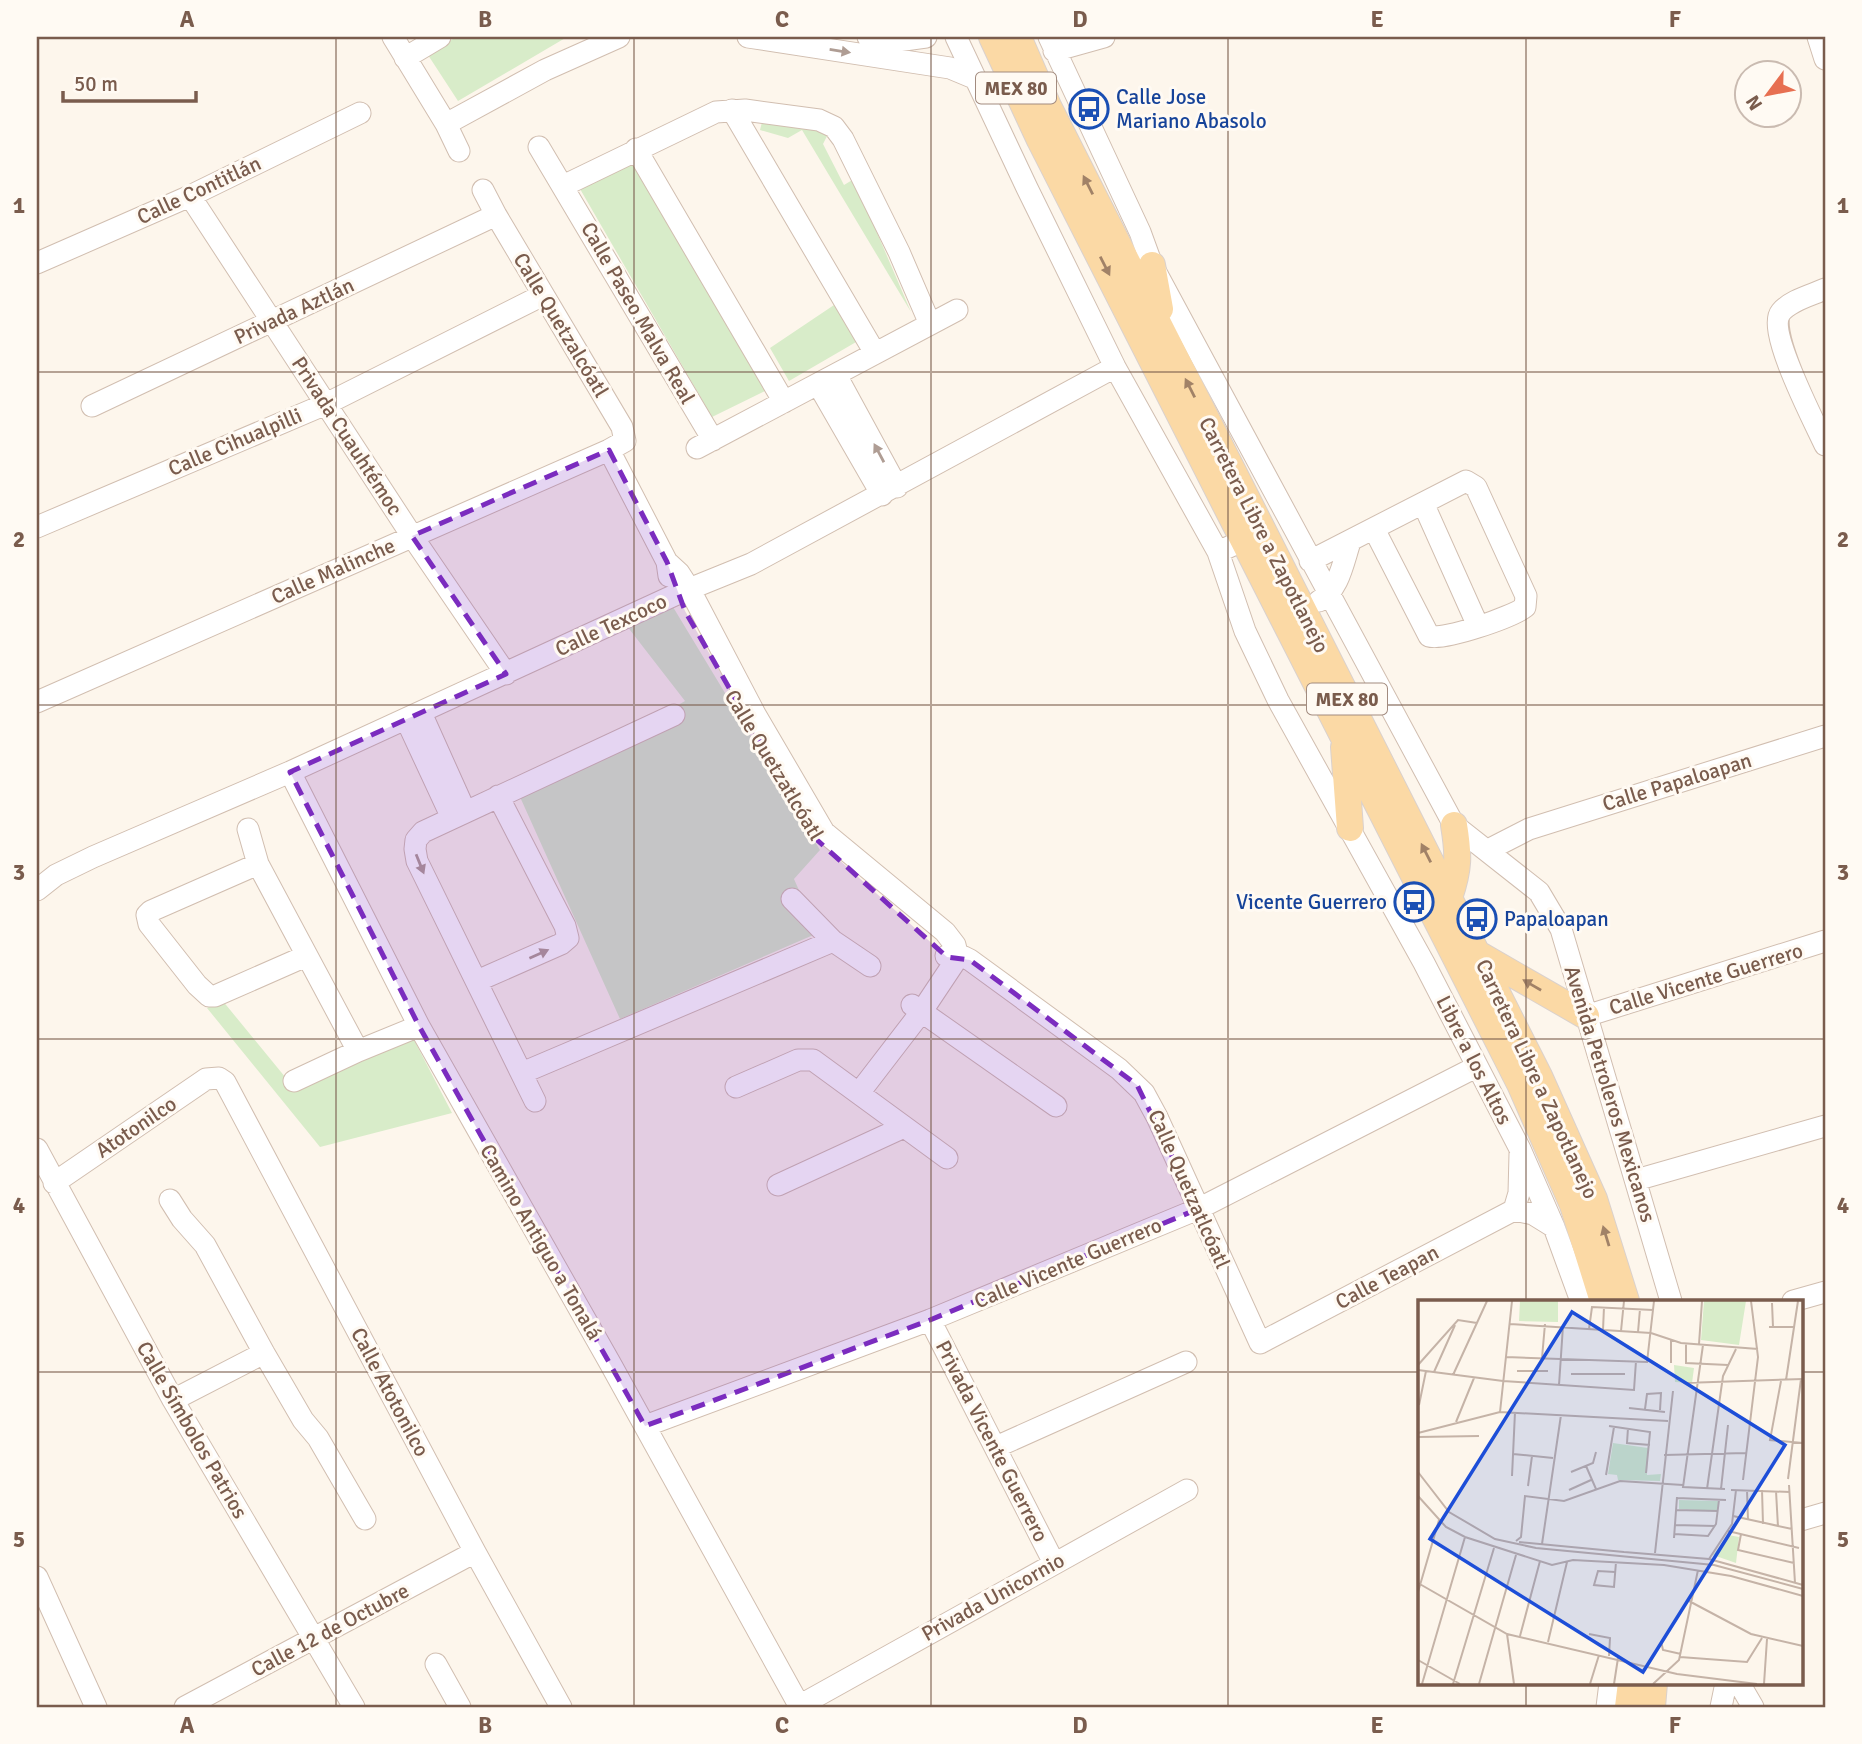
<svg xmlns="http://www.w3.org/2000/svg" width="1862" height="1744" viewBox="0 0 1862 1744" font-family="Signika,sans-serif">
<rect width="100%" height="100%" fill="#fdf6ec"/>
<path fill="#d8ecc9" d="M456 37H567L458 101 428 55Z
M763 118 830 130 823 144 844 185 854 179 911 312 802 130 788 138 760 130Z
M635 154 769 389 712 417 576 182Z
M840 301 863 338 789 381 770 348Z
M670 602 820 850 794 879 818 933 620 1019 520 797 685 701 623 621Z
M222 1000 290 1083 413 1038 452 1113 320 1147 207 1008Z"/>
<g fill="none" stroke-linecap="round" stroke-linejoin="round">
<g stroke="#d1beb0" stroke-width="23">
<path id="minor" d="M393 37 446 124 459 151
M748 37 950 68 974 78
M868 37 897 41 926 37
M956 37 1027 188 1115 367 1218 552 1231 546
M1049 37 1140 232 1152 265 1454 825 1539 892 1561 929 1671 1301
M1818 37 1825 59
M1054 51 1104 37
M405 58 440 37
M732 110 875 353
M446 124 545 70 619 37
M539 147 713 440
M636 149 784 402
M563 186 716 112 745 110 819 120 834 127 843 139 899 252 930 324
M190 196 412 536 506 674
M37 263 190 196 360 113
M1825 289C1812 295 1791 300 1781 312 1766 330 1815 423 1825 445
M836 375 897 487
M818 384 882 495
M92 406 496 215
M697 448 957 310
M609 450 667 562 669 576
M1423 503 1478 626
M37 527 326 404 543 295
M1218 552 1245 631 1278 700 1424 963 1520 1149 1554 1227 1581 1301
M1310 561 1466 481 1476 487 1526 596 1525 607C1512 617 1444 641 1429 636L1374 529
M667 562 679 573 690 590 755 714 824 832 945 932 955 945 958 957 922 1011 859 1093
M1319 601C1339 590 1343 563 1350 542
M37 702 609 450 625 441 622 427 496 215 483 190
M421 713 465 811
M406 719 452 818
M290 772 419 1026 610 1363 800 1707
M248 829 258 864 358 1051
M1488 850 1529 829 1825 736
M258 864 151 911 147 915 149 924 197 985 209 996H215L306 956
M37 890 56 875 93 857 290 772 677 594 751 564 1115 367
M792 899 833 941 870 966
M946 956 964 957 970 960 1119 1069 1144 1093 1157 1117 1260 1343 1514 1210 1533 1214 1554 1227
M477 981 561 944 568 938 565 926 498 796
M912 1005 1056 1106
M1586 1016 1825 941
M522 1073 833 941
M294 1081 358 1051 419 1026
M736 1087 798 1060H813L947 1158
M535 1101 417 861 415 849 416 840 423 832 674 715
M37 1149 173 1400 354 1707
M1636 1180 1825 1126
M54 1183 206 1079 219 1078 225 1082 475 1552 561 1707
M778 1185 904 1127
M170 1200 182 1219 205 1245 264 1353 303 1420 318 1438 365 1519
M1514 1210 1519 1193 1520 1154
M1793 1301 1825 1292
M930 1320 1054 1563
M173 1400 264 1353
M645 1426 930 1320 1198 1209 1476 1067
M996 1447 1186 1362
M1801 1520 1825 1513
M37 1577 96 1707
M436 1664 460 1707
M1739 1683 1753 1707
M799 1706 1187 1490
M185 1707 475 1552
M1607 1707 1610 1683
M1721 1707 1726 1683"/>
</g>
<g stroke="#dad1cd" stroke-width="28">
<path id="major" d="M992 37 1040 140 1520 1084 1573 1205 1603 1301
M1018 37 1048 106 1539 1076 1594 1199 1626 1301
M1152 265 1160 309
M1344 747 1350 828
M1449 898C1459 868 1459 856 1454 825
M1478 954 1586 1016
M1628 1707 1631 1683
M1652 1707 1654 1683"/>
</g>
<use href="#minor" stroke="#fff" stroke-width="21"/>
<use href="#major" stroke="#fbd9a5" stroke-width="26"/>
</g>
<defs><path id="oneway-solid" d="M-6-.8H1V-3.2L6.5 0L1 3.2V.8H-6Z" transform="scale(1.75)"/></defs>
<g fill="#af9d94">
<use href="#oneway-solid" transform="translate(840 51) rotate(9)"/>
<use href="#oneway-solid" transform="translate(879 453) rotate(-118)"/>
<use href="#oneway-solid" transform="translate(420 864) rotate(68)"/>
<use href="#oneway-solid" transform="translate(539 954) rotate(-24)"/>
</g>
<g fill="#a18267">
<use href="#oneway-solid" transform="translate(1088 185) rotate(-117)"/>
<use href="#oneway-solid" transform="translate(1105 266) rotate(63)"/>
<use href="#oneway-solid" transform="translate(1190 388) rotate(-117)"/>
<use href="#oneway-solid" transform="translate(1426 853) rotate(-117)"/>
<use href="#oneway-solid" transform="translate(1532 985) rotate(-150)"/>
<use href="#oneway-solid" transform="translate(1606 1236) rotate(-107)"/>
</g>
<path fill="#7b2cbf" fill-opacity="0.2" stroke="#7b2cbf" stroke-width="5" stroke-dasharray="14 9" stroke-linejoin="round" d="M609 450 667 562 685 611 816 839 947 957 970 960 1137 1085 1198 1209 930 1320 645 1426 419 1026 290 772 506 674 412 536Z"/>
<path fill="none" stroke="#7a5c4d" stroke-width="2" stroke-opacity="0.55" d="M336 37V1707M634 37V1707M931 37V1707M1228 37V1707M1526 37V1301M37 372H1825M37 705H1825M37 1039H1825M37 1372H1419M1801 1372H1825M1526 1683V1707"/>
<defs>
<g id="bus-ring" transform="scale(2.0125)"><circle r="9.5" fill="#fffaf3" stroke="#1a4fb4" stroke-width="1.5"/><path d="M-5-6H5V4H4V6H2V4H-2V6H-4V4H-5ZM-3.5-4V0h7V-4ZM-3.5 1.2v1.5H-2V1.2ZM2 1.2v1.5H3.5V1.2Z" fill="#1a4fb4"/></g>
</defs>
<g fill-rule="evenodd">
<use href="#bus-ring" x="1089" y="109"/>
<use href="#bus-ring" x="1414" y="902"/>
<use href="#bus-ring" x="1477" y="919"/>
</g>
<g text-anchor="middle" stroke-width="6" stroke-linejoin="round" paint-order="stroke">
<g fill="#fffaf3" stroke="#a28b7f" stroke-width="2">
<rect x="976" y="72.5" width="80" height="31" rx="5"/>
<rect x="1307" y="683.5" width="80" height="31" rx="5"/>
</g>
<g font-size="19" font-weight="bold" fill="#7a5c4d">
<text x="1016" y="95">MEX 80</text>
<text x="1347" y="706">MEX 80</text>
</g>
<g font-size="21" fill="#164399" stroke="#fffaf3" text-anchor="start">
<text x="1116" y="104">Calle Jose<tspan x="1116" dy="24">Mariano Abasolo</tspan></text>
<text x="1387" y="909" text-anchor="end">Vicente Guerrero</text>
<text x="1504" y="926">Papaloapan</text>
</g>
<g font-size="21" fill="#7a5c4d" stroke="#fffaf3">
<text transform="translate(199 190) rotate(-25)" y="7">Calle Contitlán</text>
<text transform="translate(294 311) rotate(-25)" y="7">Privada Aztlán</text>
<text transform="translate(638 313) rotate(60)" y="7">Calle Paseo Malva Real</text>
<text transform="translate(561 325) rotate(59)" y="7">Calle Quetzalcóatl</text>
<text transform="translate(347 436) rotate(57)" y="7">Privada Cuauhtémoc</text>
<text transform="translate(235 442) rotate(-23)" y="7">Calle Cihualpilli</text>
<text transform="translate(1264 535) rotate(63)" y="7">Carretera Libre a Zapotlanejo</text>
<text transform="translate(333 571) rotate(-24)" y="7">Calle Malinche</text>
<text transform="translate(611 625) rotate(-25)" y="7">Calle Texcoco</text>
<text transform="translate(774 765) rotate(59)" y="7">Calle Quetzatlcóatl</text>
<text transform="translate(1677 782) rotate(-17)" y="7">Calle Papaloapan</text>
<text transform="translate(1706 979) rotate(-17)" y="7">Calle Vicente Guerrero</text>
<text transform="translate(1474 1060) rotate(63)" y="7">Libre a los Altos</text>
<text transform="translate(1537 1079) rotate(65)" y="7">Carretera Libre a Zapotlanejo</text>
<text transform="translate(1610 1094) rotate(73)" y="7">Avenida Petroleros Mexicanos</text>
<text transform="translate(136 1127) rotate(-34)" y="7">Atotonilco</text>
<text transform="translate(1189 1189) rotate(66)" y="7">Calle Quetzatlcóatl</text>
<text transform="translate(541 1242) rotate(60)" y="7">Camino Antiguo a Tonalá</text>
<text transform="translate(1068 1263) rotate(-23)" y="7">Calle Vicente Guerrero</text>
<text transform="translate(1387 1277) rotate(-28)" y="7">Calle Teapan</text>
<text transform="translate(390 1392) rotate(62)" y="7">Calle Atotonilco</text>
<text transform="translate(192 1430) rotate(60)" y="7">Calle Símbolos Patrios</text>
<text transform="translate(992 1441) rotate(63)" y="7">Privada Vicente Guerrero</text>
<text transform="translate(993 1597) rotate(-29)" y="7">Privada Unicornio</text>
<text transform="translate(330 1630) rotate(-28)" y="7">Calle 12 de Octubre</text>
</g>
</g>
<g transform="translate(1418 1300)">
<rect width="385" height="385" fill="#fdf6ec"/>
<path d="M102 1H140V22L101 21ZM286 1H328L321 45 283 40ZM256 65 276 68 274 83 257 82ZM195 143 230 148 229 175 243 174 242 181 200 180 199 175 190 174ZM261 200 300 201V211L261 209ZM310 235 321 237 318 263 295 255Z" fill="#d8ecc9"/>
<path fill="none" stroke="#c5b3a7" stroke-width="2" d="M354 3 355 27M92 24 233 33 263 43 340 49M351 27H376M171 29 174 7 235 10M185 30 186 7M203 31 206 1M220 32 222 9M253 40V63M268 43V63L310 65M281 44 284 1M285 45 265 187 307 189M88 57 229 62 236 1M124 58 127 24M0 65 40 20 59 23M0 70 85 81 216 90 218 61M99 71H130M16 72 37 25M153 74H207M35 75 69 1M368 80 380 1M363 81 352 140 385 143M266 83 385 79M141 85 145 26M1 105 8 71M211 108 247 112M227 109 229 94 243 93 242 110M82 112 94 1M38 122 56 78M191 126 232 132 228 173M210 128 209 143 232 145M0 133 82 112 250 121M0 137 61 136M95 154 135 158M246 155 328 153M168 166 178 189M0 172 31 212 77 239 118 248 296 265 385 289M153 172 175 163 178 152M188 175 196 127M94 176 97 112M370 179 383 79M325 180 340 57 333 1M371 185 377 283M110 186 114 156M289 189 305 76 318 49M303 189 310 125M151 190 173 180M313 190 372 192M329 190 330 220M344 190 345 224M358 191 360 227M0 196 28 227 47 237 134 265 155 260 246 265 313 276 385 296M259 198 308 200M258 210 300 211M315 216 374 229M257 225 297 226M310 231 381 248M256 234 290 236 298 224 301 200M323 234 320 250 376 263M256 238 259 197M98 241 103 237 107 196 146 201 202 181 265 185M101 242 206 252M124 244 143 115M206 252 291 259 385 285M237 253 255 91M291 259 314 224 318 190M197 272 180 271 176 285 196 287 198 262M0 283 89 334 259 374 339 384M0 292 21 220M271 301 333 334 385 346M89 334 96 384M171 334 192 338 191 356M102 336 122 261M243 341 245 350 263 354M130 342 149 262M262 357 329 362 344 338M0 360 42 384M4 384 47 237M35 384 76 248M61 384 98 255M172 384 181 355M196 384 200 358M235 384 261 360 280 270M346 384 349 339"/>
<path fill="#1d4ed8" fill-opacity="0.15" stroke="#1d4ed8" stroke-width="3.5" d="M154 12 367 145 225 372 12 239Z"/>
<rect width="385" height="385" fill="none" stroke="#7a5c4d" stroke-width="3.5"/>
</g>
<rect width="1862" height="1744" fill="none" stroke="#fffaf3" stroke-width="77"/>
<g transform="translate(1768 94) rotate(238)"><circle r="33" fill="#fffaf3" stroke="#cabbb1" stroke-width="2"/>
<path d="M0-5L12 26L0 18L-12 26Z" fill="#e76f51"/>
<text y="-10" font-size="19" font-weight="bold" text-anchor="middle" fill="#7a5c4d">N</text>
</g>
<path d="M63 91v10h133v-10" fill="none" stroke="#7a5c4d" stroke-width="3.5"/>
<text x="74" y="91" font-size="21" fill="#7a5c4d" stroke="#fffaf3" stroke-width="5" paint-order="stroke">50 m</text>
<rect x="38" y="38" width="1786" height="1668" fill="none" stroke="#7a5c4d" stroke-width="2.5"/>
<g font-size="23" text-anchor="middle" font-weight="bold" fill="#7a5c4d">
<text x="187" y="27">A</text>
<text x="485" y="27">B</text>
<text x="782" y="27">C</text>
<text x="1080" y="27">D</text>
<text x="1377" y="27">E</text>
<text x="1675" y="27">F</text>
<text x="19" y="213">1</text>
<text x="1843" y="213">1</text>
<text x="19" y="547">2</text>
<text x="1843" y="547">2</text>
<text x="19" y="880">3</text>
<text x="1843" y="880">3</text>
<text x="19" y="1213">4</text>
<text x="1843" y="1213">4</text>
<text x="19" y="1547">5</text>
<text x="1843" y="1547">5</text>
<text x="187" y="1733">A</text>
<text x="485" y="1733">B</text>
<text x="782" y="1733">C</text>
<text x="1080" y="1733">D</text>
<text x="1377" y="1733">E</text>
<text x="1675" y="1733">F</text>
</g>
</svg>
